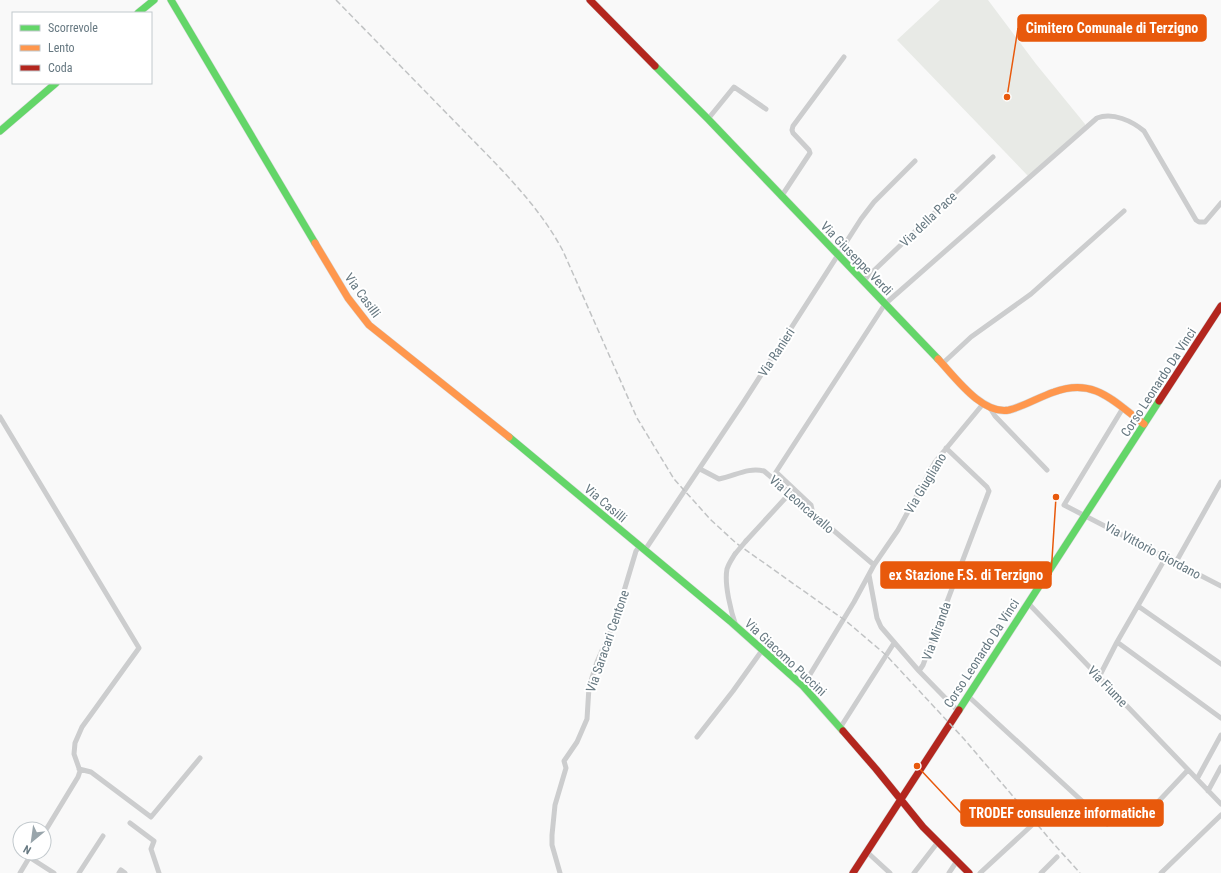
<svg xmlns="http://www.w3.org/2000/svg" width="1221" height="873" viewBox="0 0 1221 873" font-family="'Roboto Condensed',sans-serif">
<rect width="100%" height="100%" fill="#f9f9f9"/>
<path fill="#e8eae6" d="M940 0H988L1036 64 1085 124V126L1028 176 897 40Z"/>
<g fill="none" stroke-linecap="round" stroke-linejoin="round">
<g stroke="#d5d6d7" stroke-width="8">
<path id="fast" d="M171 0 315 243
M138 13 154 0
M655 66 708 119 938 359
M0 131 56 83
M509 437 730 621 803 686 843 731
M959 710 1159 401"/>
</g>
<g stroke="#d5d6d7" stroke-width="8">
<path id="slow" d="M315 243 348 298 369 325 509 437
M938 359C955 377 982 415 1009 410 1025 406 1039 397 1054 392 1095 377 1114 402 1144 424"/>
</g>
<g stroke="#d5d6d7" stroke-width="8">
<path id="jam" d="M590 0 655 66
M1159 401 1221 306
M843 731 876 769 923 827 969 873
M853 873 959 710"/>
</g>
<path stroke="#cccdce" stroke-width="5" d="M708 119 734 87 766 109
M781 197 810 153 809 150 793 133 792 130 793 126 844 57
M863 281 993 157
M942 364 971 337 1031 294 1124 211
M990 408 995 416 1047 470
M1123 408 1064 505 1221 586
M0 417 139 648 82 727 75 743 74 754 80 771 78 777 44 833
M700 469 719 479C735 476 748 467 764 471L874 565
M813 514 811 505 776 472 885 304 1097 118C1113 112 1132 121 1144 131L1196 220 1199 222H1205L1221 203
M746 541 790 493
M645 550 743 403 861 219 874 202 915 161
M735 554C732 559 729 563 727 569 724 584 731 612 736 626
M1176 562 1221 482
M869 575 877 618 881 627 919 671 958 711
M1028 603 1221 804
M1138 606 1221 664
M1117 642 1221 718
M919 671 923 665 989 491 987 487 946 448
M1099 677 1117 642 1166 557
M803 686 854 602 874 565 898 530 935 462 983 404
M968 696 1107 824
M840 728 894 643
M697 737 733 691 763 649
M79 769 91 772 151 817 200 758
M1197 779 1221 735
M1208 791 1221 767
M1157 803 1188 770
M130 823 154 841 151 849 159 873
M867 852 890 873
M29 857 54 873
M20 873 32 853
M79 873 103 836
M119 873 121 870 125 873
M560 873 552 845V835L555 805 566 768 564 761 577 742 587 719 589 687 597 662 615 621 636 551 640 546
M914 873 938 842
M949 873 957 861
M980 873 1031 826
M1041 873 1057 857
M1161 873 1221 815"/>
<use href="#fast" stroke="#63d668" stroke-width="7"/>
<use href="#slow" stroke="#ff974d" stroke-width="7"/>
<use href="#jam" stroke="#b3261e" stroke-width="7"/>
<path stroke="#c1c3c4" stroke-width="1.5" stroke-dasharray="6 3" stroke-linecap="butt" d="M336 0C378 43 419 85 461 128 498 166 538 204 563 251L637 418 674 479 711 520 736 543 846 621 886 655 964 739 1053 843 1080 873"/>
<path stroke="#cccdce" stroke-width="5" d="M735 554 746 541"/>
</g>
<g text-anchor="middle" stroke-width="4" stroke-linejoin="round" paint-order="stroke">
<g font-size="13" fill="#667881" stroke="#fff">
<text transform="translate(928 219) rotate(-44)" y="5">Via della Pace</text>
<text transform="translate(857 258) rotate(46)" y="5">Via Giuseppe Verdi</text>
<text transform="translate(363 295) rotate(54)" y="5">Via Casilli</text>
<text transform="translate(776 352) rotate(-57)" y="5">Via Ranieri</text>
<text transform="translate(1158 382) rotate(-57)" y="5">Corso Leonardo Da Vinci</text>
<text transform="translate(925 483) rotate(-59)" y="5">Via Giugliano</text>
<text transform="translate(606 503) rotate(40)" y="5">Via Casilli</text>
<text transform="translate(802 504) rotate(41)" y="5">Via Leoncavallo</text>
<text transform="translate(1153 550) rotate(28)" y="5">Via Vittorio Giordano</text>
<text transform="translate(936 631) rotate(-70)" y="5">Via Miranda</text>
<text transform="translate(607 641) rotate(-71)" y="5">Via Saracari Centone</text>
<text transform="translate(981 653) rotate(-57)" y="5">Corso Leonardo Da Vinci</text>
<text transform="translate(786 657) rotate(43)" y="5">Via Giacomo Puccini</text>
<text transform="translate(1108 686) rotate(46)" y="5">Via Fiume</text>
</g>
</g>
<path fill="none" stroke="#e8590c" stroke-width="1.5" d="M1007 97L1018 28M1056 497L1051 575M917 766L961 813"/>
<g fill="#e8590c" stroke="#fff" stroke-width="1.5">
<circle cx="1007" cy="97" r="4"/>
<circle cx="1056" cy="497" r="4"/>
<circle cx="917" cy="766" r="4"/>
</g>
<g fill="#e8590c" stroke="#e8590c" stroke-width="1.5">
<rect x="1018" y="15" width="188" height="26" rx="4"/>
<rect x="881" y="562" width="170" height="26" rx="4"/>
<rect x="961" y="800" width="202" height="26" rx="4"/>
</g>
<g font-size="14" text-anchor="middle" font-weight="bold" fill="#fff">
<text x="1112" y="33">Cimitero Comunale di Terzigno</text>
<text x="966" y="580">ex Stazione F.S. di Terzigno</text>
<text x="1062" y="818">TRODEF consulenze informatiche</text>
</g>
<rect x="12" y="12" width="140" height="72" fill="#ffffff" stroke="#c2c9cd"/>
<rect x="20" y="25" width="20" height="6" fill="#63d668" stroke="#c2c9cd"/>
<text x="48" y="32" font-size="12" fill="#667881">Scorrevole</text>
<rect x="20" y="45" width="20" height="6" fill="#ff974d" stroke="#c2c9cd"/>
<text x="48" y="52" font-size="12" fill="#667881">Lento</text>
<rect x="20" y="65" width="20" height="6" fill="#b3261e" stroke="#c2c9cd"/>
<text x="48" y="72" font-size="12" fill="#667881">Coda</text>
<g transform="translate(32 841) rotate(209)"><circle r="19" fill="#ffffff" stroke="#c2c9cd"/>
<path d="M0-3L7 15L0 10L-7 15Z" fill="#99a5ab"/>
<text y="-6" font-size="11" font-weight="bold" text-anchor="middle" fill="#667881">N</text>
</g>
</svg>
